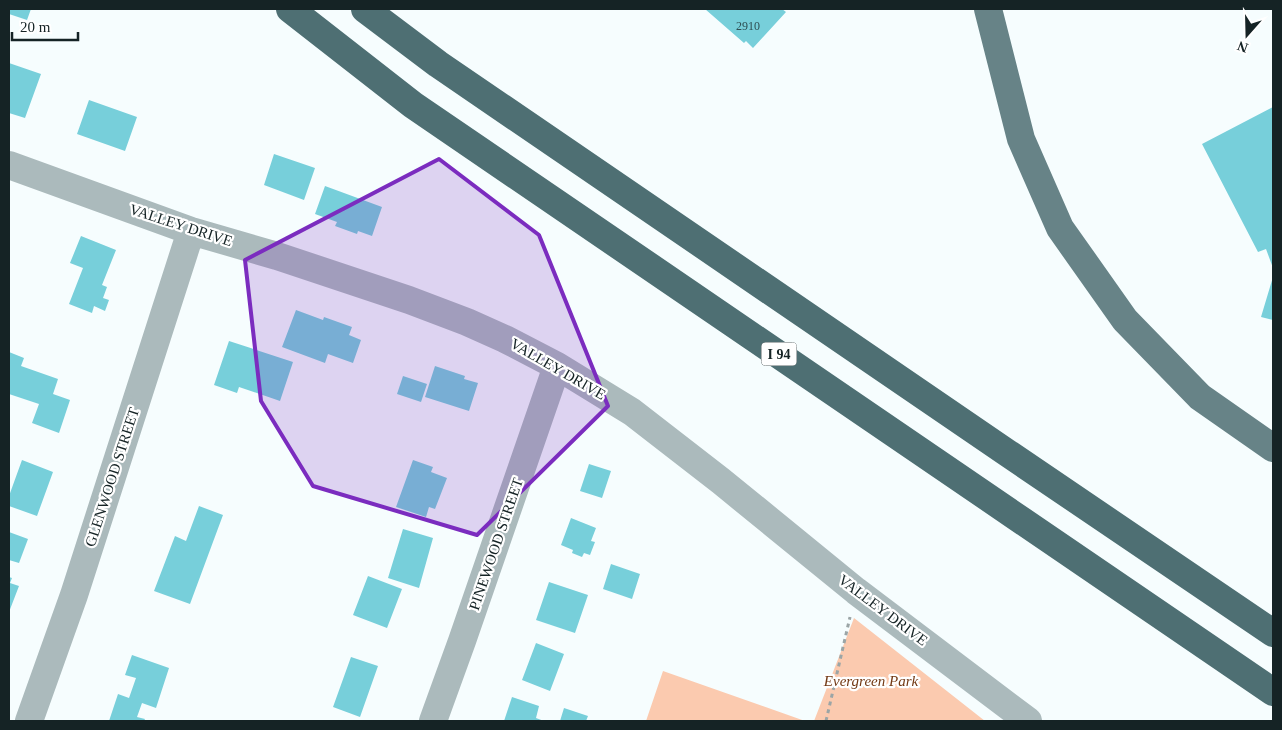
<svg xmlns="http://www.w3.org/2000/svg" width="1282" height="730" viewBox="0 0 1282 730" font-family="Georgia,serif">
<rect width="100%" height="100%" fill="#f6fdfe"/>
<path fill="#fbcaaf" d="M854 618 985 721H814Z
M663 671 805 721H646Z"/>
<path fill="#77cfda" d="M9 9H31L27 20 9 14Z
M705 9H782L786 12 753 48 746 41 744 43Z
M9 63 41 74 25 118 9 113Z
M89 100 137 117 125 151 77 134Z
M1273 107V268L1266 249 1258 252 1202 144Z
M274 154 315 168 304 200 264 185Z
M325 186 382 207 372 236 358 231 357 234 335 226 337 222 315 214Z
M81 236 116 250 102 285 107 287 103 298 109 300 105 311 94 306 92 313 69 304 83 268 70 263Z
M1273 277V320L1261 317Z
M296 310 323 320 324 317 352 327 349 335 361 340 353 363 328 354 325 363 282 347Z
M229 341 293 362 280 401 239 387 237 393 214 385Z
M9 352 24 358 21 366 58 379 53 394 70 400 59 433 32 423 39 404 9 394Z
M435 366 465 376 464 379 478 383 469 411 425 397Z
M403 376 427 384 421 402 397 394Z
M22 460 53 472 37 516 9 506V496Z
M413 460 433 467 431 472 447 478 435 509 429 507 426 517 396 507Z
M589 464 611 471 602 498 580 491Z
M199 506 223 515 190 604 154 591 175 536 186 541Z
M571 518 596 528 591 541 595 542 590 555 584 553 582 557 572 553 573 550 561 545Z
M403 529 433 538 419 588 388 578Z
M9 532 28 539 19 563 9 560Z
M611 564 640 574 632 599 603 589Z
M368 576 402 589 387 628 353 615Z
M9 577 12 578 10 583 19 586 9 612Z
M549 582 588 595 575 633 536 620Z
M536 643 564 654 550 691 522 680Z
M132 655 169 668 156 708 142 703 137 717 145 719 144 721H109L118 694 129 698 136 678 125 675Z
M351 657 378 666 360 717 333 707Z
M512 697 539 706 536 718 544 721H504Z
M564 708 588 716 586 721H560Z"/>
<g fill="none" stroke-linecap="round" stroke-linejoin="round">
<path stroke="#9ba5a6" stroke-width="3" stroke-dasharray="4 4" stroke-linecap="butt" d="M826 721 850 617"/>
<path stroke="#abbabc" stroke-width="28" d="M9 165 191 231 277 256 409 300 467 322 505 339 557 366 632 412 721 481 856 591 1028 721
M29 721 74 595 191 231
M433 721 462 641 557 366"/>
<path stroke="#678387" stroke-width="28" d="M988 9 1021 139 1060 228 1125 320 1200 397 1273 448"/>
<path stroke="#4e6f73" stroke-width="28" d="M290 9 413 105 1273 692
M365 9 438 64 1006 452 1273 633"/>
</g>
<path fill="#7b2cbf" fill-opacity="0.2" stroke="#7b2cbf" stroke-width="4" stroke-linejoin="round" d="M439 159 539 235 608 406 477 535 313 486 261 401 245 260Z"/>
<g text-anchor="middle" stroke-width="4.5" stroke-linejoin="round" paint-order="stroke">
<g font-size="12" fill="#2e4e52">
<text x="748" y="30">2910</text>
</g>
<rect fill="#fff" stroke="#5b6566" stroke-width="1" x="761.5" y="342.5" width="35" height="23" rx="4"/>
<g font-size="14" font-weight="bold" fill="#152325">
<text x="779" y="359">I 94</text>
</g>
<g font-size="15" fill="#152325" stroke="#fff">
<text transform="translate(181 225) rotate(18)" y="5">VALLEY DRIVE</text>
<text transform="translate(558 369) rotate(30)" y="5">VALLEY DRIVE</text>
<text transform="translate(112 477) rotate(-72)" y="5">GLENWOOD STREET</text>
<text transform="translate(496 544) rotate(-71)" y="5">PINEWOOD STREET</text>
<text transform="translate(883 610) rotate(37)" y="5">VALLEY DRIVE</text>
</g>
<g font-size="15" font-style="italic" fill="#723914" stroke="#fff">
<text x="871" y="686">Evergreen Park</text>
</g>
</g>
<rect width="1282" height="730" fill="none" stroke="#152325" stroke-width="20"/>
<g transform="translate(1247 35) rotate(200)" stroke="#ffffff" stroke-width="4" paint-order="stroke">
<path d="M0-4L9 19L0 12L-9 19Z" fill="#152325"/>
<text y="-8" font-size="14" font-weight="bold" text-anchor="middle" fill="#152325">N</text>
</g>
<path d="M12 32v8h66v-8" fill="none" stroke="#152325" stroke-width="2.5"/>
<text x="20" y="32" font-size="15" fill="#152325" stroke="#ffffff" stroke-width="4" paint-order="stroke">20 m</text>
</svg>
